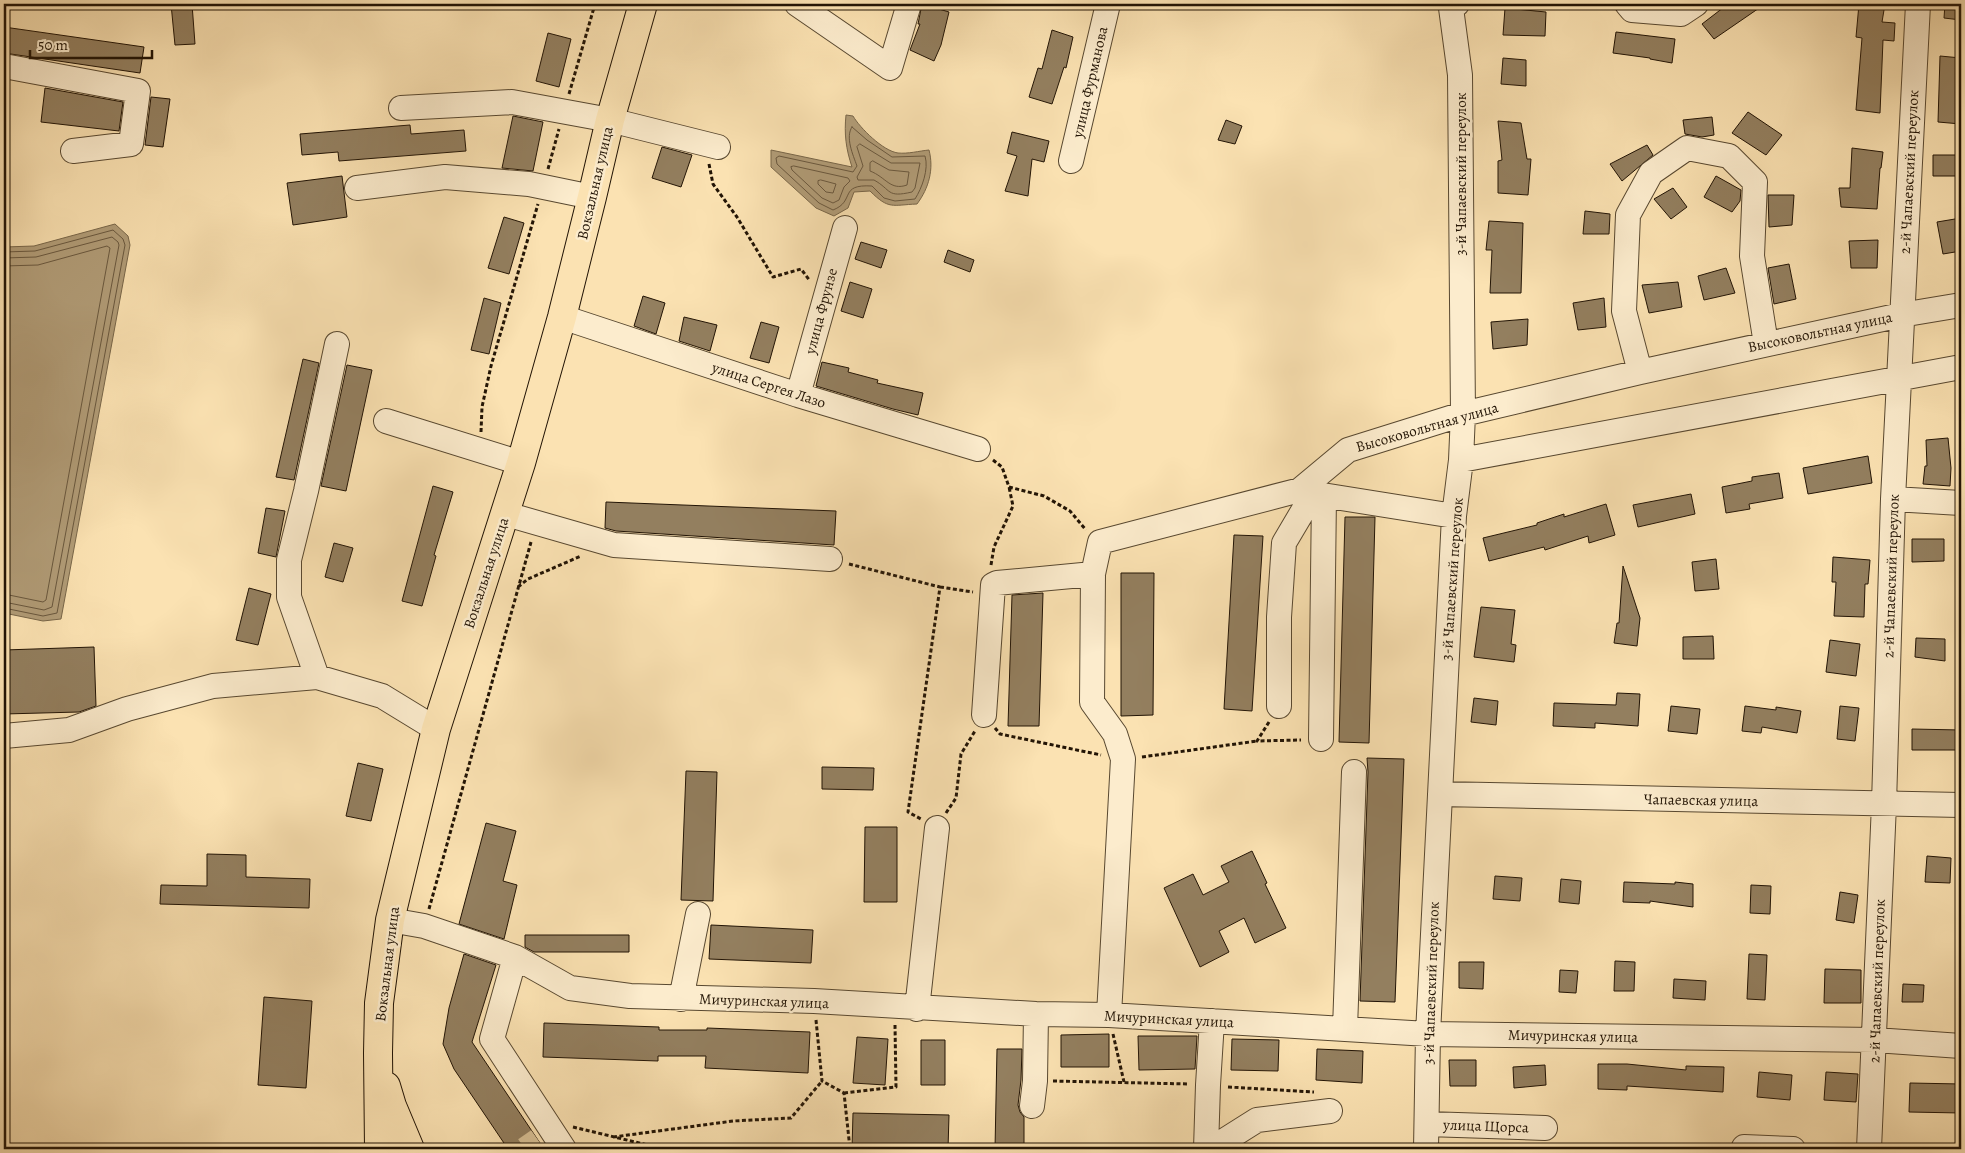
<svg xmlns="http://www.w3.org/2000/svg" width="1965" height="1153" viewBox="0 0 1965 1153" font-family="Alegreya,serif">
<rect width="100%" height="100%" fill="#fbe2b2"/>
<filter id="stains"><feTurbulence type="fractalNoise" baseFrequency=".004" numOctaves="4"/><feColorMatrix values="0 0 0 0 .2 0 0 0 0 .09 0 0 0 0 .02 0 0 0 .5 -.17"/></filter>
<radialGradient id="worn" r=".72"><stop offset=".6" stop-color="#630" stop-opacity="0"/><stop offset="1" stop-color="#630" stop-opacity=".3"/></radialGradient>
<path fill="#b19c77" stroke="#786649" d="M846 115 853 116C860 128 883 151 898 153 908 154 919 151 929 150 934 169 929 188 917 204 892 205 889 210 870 191L854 192 848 208 834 216 816 208 771 167V150L852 167C846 149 844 134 846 115Z
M115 224 128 236 130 245 61 619 43 621 4 613V247L34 246Z"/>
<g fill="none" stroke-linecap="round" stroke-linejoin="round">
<path stroke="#6a583e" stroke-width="1" d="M852 127 867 140 892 157 925 156C929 169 922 188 915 199L895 201 884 198 872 186C838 184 856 201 833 210L819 203 777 164 776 158 779 156 853 172 857 166C853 155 845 137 852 127Z
M860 144 891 163H920L915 188 912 192C886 198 892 190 874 180H858L857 177 863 166 857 147Z
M873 161 889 170 909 172 907 185C890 191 886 177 870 171V163Z
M794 166 848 178 850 181 844 187 839 200 833 203 822 198 792 170 791 167Z
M821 180 836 184 833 193 826 192 818 184V181Z
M4 252 35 251 113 230 123 239 125 245 57 613 43 616 4 608
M4 258 36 257 112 237 118 242 119 245 52 607 44 610 4 602
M4 266 38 265 107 246 110 248 46 600 43 602 4 594"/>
</g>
<path fill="#937f5f" stroke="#221405" d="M171 4H192L195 44 175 45Z
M922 4 949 12 941 45 934 61 910 50 920 24H918Z
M1728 4H1765L1714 39 1702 24Z
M1859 4H1885L1882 22 1895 23 1894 41 1883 40 1880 113 1856 110 1862 38 1856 37Z
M1945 4 1961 5V20L1944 18Z
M1505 8 1546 12 1545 36 1503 35Z
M4 27 144 47 140 73 4 53Z
M1052 30 1073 37 1066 68 1064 67 1052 104 1029 97 1038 68 1042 69Z
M1616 32 1675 39 1672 63 1650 59V58L1613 53Z
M548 33 571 39 559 87 536 81Z
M1940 56 1961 58V124L1938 122Z
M1503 58 1526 60V86L1501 84Z
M45 88 123 102 119 131 41 122Z
M151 97 170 99 163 147 145 145Z
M1748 112 1782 135 1766 155 1732 133Z
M513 116 543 122 533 171 502 168Z
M1712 117 1714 135 1702 137 1685 134 1683 120Z
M1226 120 1242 126 1235 144 1218 140Z
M1498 121 1521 123 1527 159H1531L1528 195 1498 193V161L1502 160Z
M410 125 411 134 464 130 466 151 339 161 338 152 302 155 300 134Z
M1012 132 1049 141 1044 162 1032 159 1028 196 1005 191 1017 156 1007 153Z
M1647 145 1653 155 1622 181 1610 164Z
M662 147 692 155 681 187 652 178Z
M1852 148 1883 152 1881 168H1880L1877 209 1841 207 1839 188H1850Z
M1933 155H1961V176H1933Z
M342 176 347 217 293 225 287 183Z
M1716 176 1741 190 1740 201 1732 212 1704 197Z
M1673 188 1687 207 1671 219 1654 199Z
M1768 195H1794L1792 225 1769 227Z
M1585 211 1610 214 1609 234H1583Z
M504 217 524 223 509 274 488 268Z
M1961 218V251L1943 254 1937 222Z
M1489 221 1523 223 1521 293H1490L1492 250H1486Z
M1878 240 1877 268H1851L1849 241Z
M861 242 887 250 881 268 855 259Z
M948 250 974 260 970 272 944 262Z
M1789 264 1796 299 1774 304 1768 268Z
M1726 268 1735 293 1704 300 1698 276Z
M850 282 872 289 863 318 841 311Z
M1678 282 1682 307 1649 313 1642 285Z
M643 296 665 303 656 334 634 326Z
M484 298 501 303 489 354 471 350Z
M1604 298 1606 327 1578 330 1573 303Z
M684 317 717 325 710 351 679 341Z
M1528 319 1527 345 1493 349 1491 322Z
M761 322 779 327 769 363 750 358Z
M303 359 319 363 294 480 276 477Z
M822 362 849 368 848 372 878 380 877 383 923 393 918 415 893 409 816 386Z
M347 365 372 370 346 491 321 486Z
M1948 438 1951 468 1950 486 1923 484 1925 466H1927L1926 440Z
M1868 456 1872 483 1808 494 1803 468Z
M1779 473 1783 498 1749 504 1750 509 1726 513 1722 487 1752 481V477Z
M433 486 453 492 434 555 436 556 422 606 402 601Z
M1691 494 1695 514 1638 527 1633 505Z
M606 502 836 511 834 545 616 531 605 528Z
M1606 504 1615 535 1589 543 1588 536 1545 550 1544 547 1489 561 1483 538 1537 525V523L1564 514V517Z
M266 508 285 511 276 557 258 553Z
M1345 517H1375L1369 743 1339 742Z
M1234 535 1263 536 1252 711 1224 709Z
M1912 539H1944V561L1912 562Z
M334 543 353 548 343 582 325 577Z
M1833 557 1870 560 1868 584H1865L1864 617 1834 616 1836 582H1832Z
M1716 559 1719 589 1695 591 1692 562Z
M1623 566 1640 618 1637 646 1614 643 1617 623H1619Z
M1121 573H1154L1153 715 1121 716Z
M249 588 271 594 258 645 236 640Z
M1043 593 1039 726H1008L1012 595Z
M1481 607 1515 610 1511 644 1516 645 1514 662 1474 657Z
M1713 636 1714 659H1683V637Z
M1916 638 1945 639V661L1915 657Z
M1830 640 1860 644 1856 676 1826 672Z
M94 647 96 706 79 712 4 714V650Z
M1617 693 1640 694 1638 726 1595 723V728L1553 726 1554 703 1616 705Z
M1474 698 1498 701 1496 725 1471 722Z
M1671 706 1700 709 1697 734 1668 731Z
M1745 706 1776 710V707L1801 711 1797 733 1762 727 1761 733 1742 731Z
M1840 706 1859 708 1855 741 1837 739Z
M1912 729 1961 730V750H1912Z
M1367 758 1404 759 1395 1002 1360 1001 1368 772Z
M358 763 383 769 371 821 346 816Z
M822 767 874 768 873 790 822 789Z
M686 771 717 772 713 901 681 900Z
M486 823 516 831 503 881 517 885 504 939 459 924Z
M865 827H897V902H864Z
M1252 851 1267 883 1265 884 1286 928 1255 943 1244 918 1219 931 1229 952 1200 967 1164 888 1193 874 1203 895 1229 882 1221 866Z
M207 854 246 855V877L310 879 309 908 160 904 161 885 207 886Z
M1927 856 1951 858 1950 883 1925 882Z
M1495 876 1522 878 1520 901 1493 899Z
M1561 879 1581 881 1579 904 1559 902Z
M1624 882 1675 884V882L1693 884V907L1650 901V903L1623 902Z
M1751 885 1771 886 1770 914 1750 913Z
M1840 892 1858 895 1854 923 1836 920Z
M711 925 813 930 811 963 709 959Z
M525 935H629V952H534L525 947Z
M464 954 496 965 472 1042 544 1149H508L454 1069 443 1044 449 1008Z
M1749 954 1767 955 1765 1000 1747 999Z
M1615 961 1635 962 1634 991H1614Z
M1459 962H1484L1483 989 1459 988Z
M1825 969 1861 970V1003H1824Z
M1560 970 1578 971 1576 993 1559 992Z
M1674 979 1706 981 1705 1000 1673 998Z
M1903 984 1924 985 1923 1002H1902Z
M264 997 312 1001 306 1088 258 1085Z
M544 1023 659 1027V1030H707V1028L810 1032 808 1073 705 1068 706 1056H658V1061L543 1057Z
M1109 1034V1067H1061V1035Z
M1138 1036H1197L1195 1069 1139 1070Z
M857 1037 888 1039 885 1085 853 1083Z
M1232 1039 1279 1040 1278 1071 1231 1070Z
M921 1040H945V1085H921Z
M997 1049H1022L1021 1080 1018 1105 1020 1112 1024 1117V1149H995Z
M1317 1049 1363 1051 1362 1083 1316 1080Z
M1449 1060H1476V1086H1450Z
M1598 1064H1627L1686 1070V1066L1724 1067 1723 1092 1627 1086V1090L1598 1089Z
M1545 1065 1546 1085 1514 1088 1513 1067Z
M1759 1072 1792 1075 1790 1100 1757 1097Z
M1826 1072 1858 1074 1856 1102 1824 1100Z
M1910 1083 1961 1084V1113L1909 1112Z
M853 1113 949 1115 948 1149H852Z"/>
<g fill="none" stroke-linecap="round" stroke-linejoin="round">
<path stroke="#dac398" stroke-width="24" stroke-dasharray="24 12" stroke-linecap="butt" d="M525 1149 538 1140"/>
<g stroke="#584830" stroke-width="26">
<path id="minor" d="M797 4 890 68 909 4
M1627 4 1632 10 1681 14 1696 4
M4 66 138 91 131 144 73 151
M401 108 512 102 610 120 718 147
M1071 161 1108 4
M357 188 445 177 529 184 592 197
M562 317 798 395 978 449
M1640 372 1624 311 1628 215 1651 173 1687 148 1729 156 1755 182 1752 256 1766 344
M798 395 845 228
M386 421 521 463
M1461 460 1961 367
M1310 493 1454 516
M1893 499 1961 503
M506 514 614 545 830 559
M317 677 289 597V560L306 491 337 344
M1279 706V617L1284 543 1313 494
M984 715 993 585 997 583 1093 574
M4 736 69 730 127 709 213 686 317 677 382 696 436 729
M1321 739 1324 495
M1440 794 1961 805
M390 920 424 926 515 957 570 988 630 996 814 1001 1036 1014 1109 1015 1428 1034 1875 1040 1961 1046
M515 957 492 1039 564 1149
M681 999 698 914
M917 1009 937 828
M1109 1015 1123 759 1115 734 1092 702 1093 574 1100 542 1300 490 1348 450 1463 414 1640 372 1901 315 1961 305
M1345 1029 1354 772
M1032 1106 1035 1081 1036 1014
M1427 1124 1545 1128
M1744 1147 1793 1149
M1206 1149 1208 1085 1212 1021
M1211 1149 1257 1120 1330 1111
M1426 1149 1428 1034 1454 516 1461 460 1463 414 1460 75 1451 8 1457 4
M1869 1149 1884 804 1893 499 1918 4"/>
</g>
<g stroke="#221405" stroke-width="30">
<path id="major" d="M386 1086 392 1106 410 1149
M379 1149 378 1053 379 1003 390 920 436 729 521 463 562 317 592 197 610 120 643 4"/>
</g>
<path stroke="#221405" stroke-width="3" stroke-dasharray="4 2.5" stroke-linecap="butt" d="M569 94 595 4
M709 164 713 184 737 217 773 277 801 269 810 281
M548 169 559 129
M481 432 482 407 491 366 538 204
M993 460 1002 467 1009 487 1044 496 1070 511 1086 530
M849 564 940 587 908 812 921 819
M991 565 994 547 1013 506 1009 487
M518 587 528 579 581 556
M940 587 973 592
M1269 722 1257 741 1301 740
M995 728 1000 734 1101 755
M1142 757 1257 741
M946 813 956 798 961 754 975 731
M429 909 531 542
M816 1020 822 1081 844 1093 850 1149
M1113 1034 1124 1082
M1053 1081 1189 1084
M1228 1087 1314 1092
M844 1093 896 1087 895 1025
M573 1127 664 1149
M613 1137 733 1121 791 1118 822 1081"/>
<use href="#minor" stroke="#fceccd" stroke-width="24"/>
<use href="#major" stroke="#fbe2b2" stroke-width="28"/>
</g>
<g text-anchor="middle" stroke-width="5" stroke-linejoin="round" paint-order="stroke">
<g font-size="15" fill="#221405" stroke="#fceccd">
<text transform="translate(1090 82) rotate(-77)" y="5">улица Фурманова</text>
<text transform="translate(1909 172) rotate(-87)" y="5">2-й Чапаевский переулок</text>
<text transform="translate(1461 174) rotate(-90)" y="5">3-й Чапаевский переулок</text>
<text transform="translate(595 183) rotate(-77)" y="5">Вокзальная улица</text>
<text transform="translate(821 311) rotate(-75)" y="5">улица Фрунзе</text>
<text transform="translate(1820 332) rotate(-12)" y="5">Высоковольтная улица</text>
<text transform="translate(769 385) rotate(18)" y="5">улица Сергея Лазо</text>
<text transform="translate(1427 427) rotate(-16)" y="5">Высоковольтная улица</text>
<text transform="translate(486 573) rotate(-72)" y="5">Вокзальная улица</text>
<text transform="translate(1891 576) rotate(-88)" y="5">2-й Чапаевский переулок</text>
<text transform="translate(1452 579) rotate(-86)" y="5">3-й Чапаевский переулок</text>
<text transform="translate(1701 800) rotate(1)" y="5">Чапаевская улица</text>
<text transform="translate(387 964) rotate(-83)" y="5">Вокзальная улица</text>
<text transform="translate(1877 981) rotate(-88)" y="5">2-й Чапаевский переулок</text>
<text transform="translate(1431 983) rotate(-88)" y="5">3-й Чапаевский переулок</text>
<text transform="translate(764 1001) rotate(2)" y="5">Мичуринская улица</text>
<text transform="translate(1169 1019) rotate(3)" y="5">Мичуринская улица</text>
<text transform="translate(1573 1036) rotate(1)" y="5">Мичуринская улица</text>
<text transform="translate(1486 1126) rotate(2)" y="5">улица Щорса</text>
</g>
</g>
<rect width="1965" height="1153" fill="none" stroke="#fbe2b2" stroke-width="20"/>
<rect x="5" y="5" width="1955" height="1143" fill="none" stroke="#221405" stroke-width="2.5"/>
<rect x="10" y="10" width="1945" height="1133" fill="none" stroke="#221405"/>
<path d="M30 50v8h122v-8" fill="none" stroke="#221405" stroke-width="2.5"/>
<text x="38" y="50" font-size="15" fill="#221405" stroke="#fceccd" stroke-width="4" paint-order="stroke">50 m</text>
<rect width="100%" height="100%" filter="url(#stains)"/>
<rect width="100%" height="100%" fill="url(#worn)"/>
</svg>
